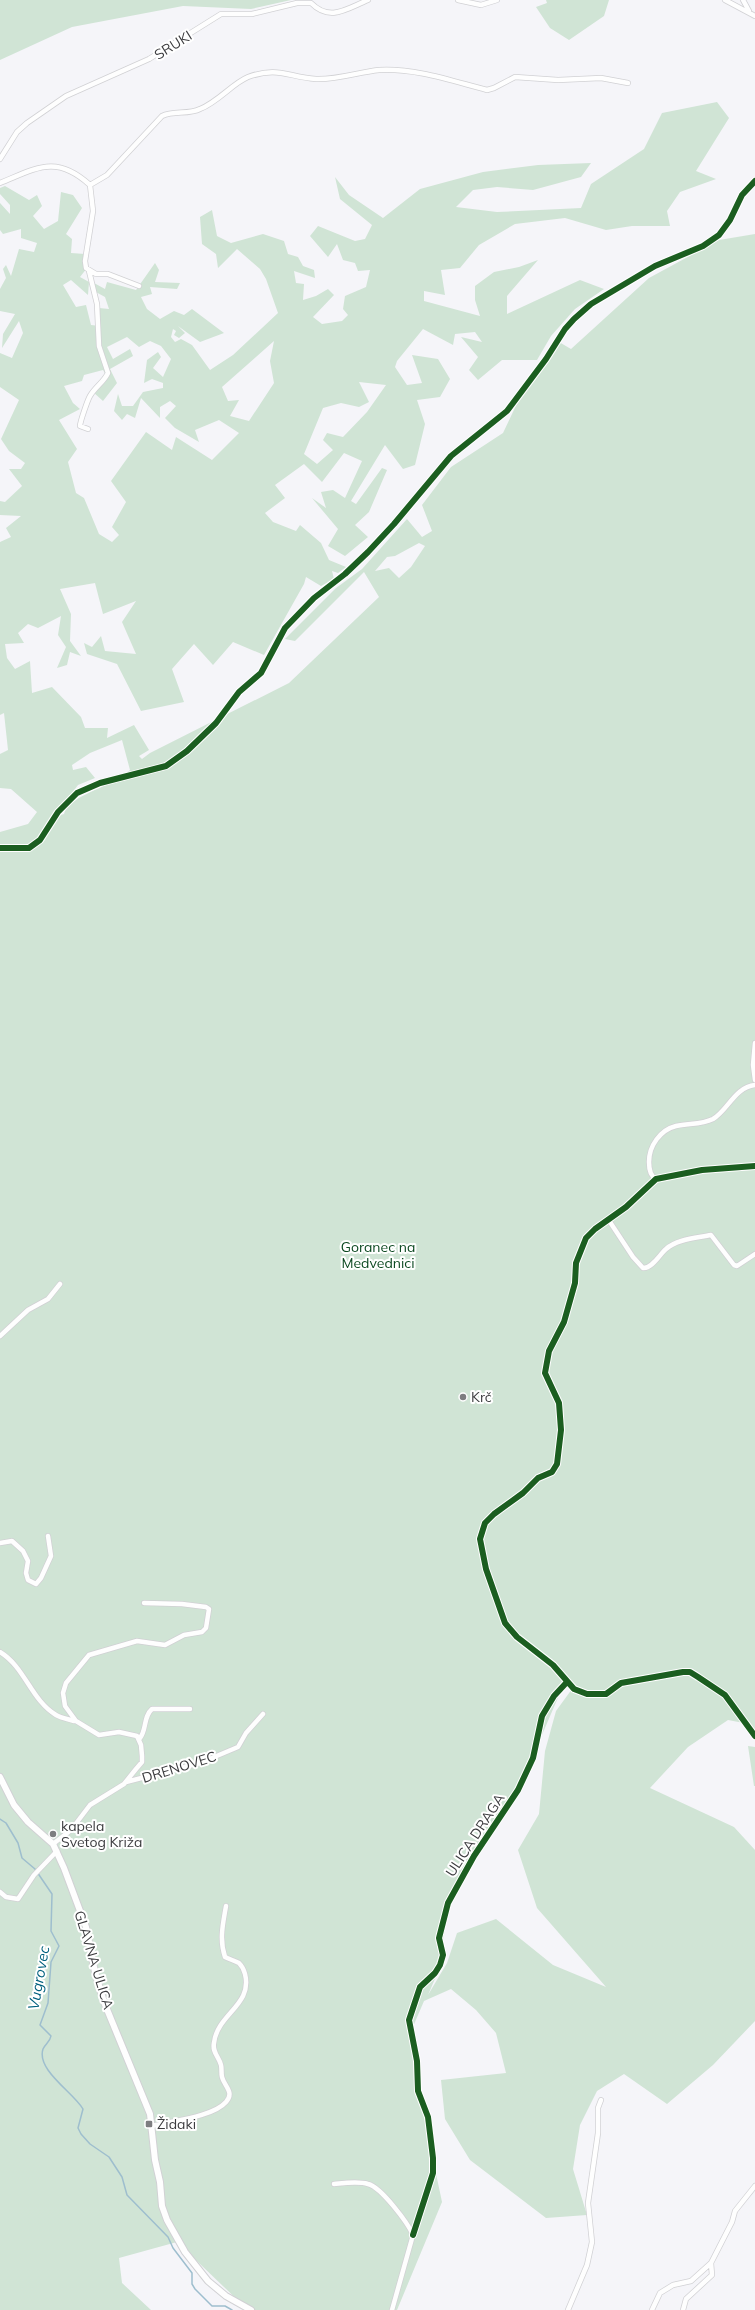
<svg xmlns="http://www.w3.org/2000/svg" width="755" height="2310" viewBox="0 0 755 2310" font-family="Mulish,sans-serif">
<rect width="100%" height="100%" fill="#f5f5f9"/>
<path fill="#d0e4d5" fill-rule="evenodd" d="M0 0H291L251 9 183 6 72 27 0 60Z
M546 0H609L604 16 569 40 550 28 536 7 547 3Z
M717 102 729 118 696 171 716 179 680 192 667 211 670 226H632L606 230 565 218 515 224 479 245 460 268 441 270 445 295 424 291V301L480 316 475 300V286L494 272 519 267 538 260 507 296V314L580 280 604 289 575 309 551 336 537 360H502L478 380 469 370 478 357 461 337 482 342 475 332 455 334 453 345 423 329 397 361 395 367 407 385 422 383 412 355 438 359 450 379 440 397 417 400 425 424 415 465 403 469 385 445 351 501 356 504 382 468 387 470 369 512 355 525 368 537 345 556 328 546 338 529 312 498 326 508 321 492 333 490 345 498 362 461 344 453 322 482 304 464 275 485 285 498 265 513 273 522 296 531 300 525 321 543 329 560 346 567 338 573 332 571 334 579 321 586 306 577 304 584 264 655 233 642 213 665 194 644 172 669 184 702 141 711 117 664 87 654 84 643 92 647 101 636 105 651 136 654 122 622 136 601 103 614 95 583 60 589 71 614 70 641 81 656 70 652 67 665 57 668 66 647 58 635 61 616 38 628 28 624 18 633 24 643 5 644 7 658 15 669 30 661 32 693 52 687 81 717 85 728H108L107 738 134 725 149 750 139 756 142 759 150 753 289 683 379 597 364 572 295 641 285 639 336 588 362 569 407 519 422 537 432 531 422 505 451 467 503 433 520 397 537 376 559 342 571 349 649 278 719 240 755 234V1730L749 1724 728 1720 688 1747 650 1788 734 1827 755 1850V2021L713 2065 667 2104 624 2074 597 2091 580 2125 573 2169 587 2215 546 2218 470 2160 445 2119 441 2080 506 2073 496 2033 476 2010 451 1989 424 2001 412 2029 422 2107 442 2202 397 2310H248L177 2242 119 2258 122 2283 151 2310H0V832L28 824 37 812 11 789 0 788V754L8 750 4 713 0 715V542L11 537 6 528 21 516 0 515V501L5 502 22 486 9 469H21L25 463 9 451 1 439 19 400 0 387V353L12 358 23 333 19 321 2 348 3 334 15 314 0 311V289L6 278 3 269 6 265 11 276 19 249 34 252 37 243 21 238V229L3 234 0 230V203L10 214V205L0 194V188L5 186 29 200 37 195 42 206 33 216 44 229 58 221 61 192 73 195 82 208 66 234 72 239 71 253 85 254 87 268 80 277 89 282 88 295 71 280 63 285 76 307 86 305 91 325 100 326 99 308 109 309 105 297 94 291V283L105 289 107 282 136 290 155 263 159 270 155 282 180 283 177 289 150 287 152 294 141 297 147 309 160 319 174 311 184 315 192 309 224 333 200 342 178 326 185 333 179 338 174 335 176 331 173 329 171 337 175 342 181 339 192 345 210 370 233 355 278 313 266 279 260 269 237 249 218 268 216 254 202 244 200 217 212 210 217 236 231 243 263 234 284 241 288 254 298 257 303 266 314 270 315 278 294 271 296 283 304 284 303 300 316 296 328 289 334 295 313 317 322 324 342 321 348 315 343 309 345 296 366 287 370 270 358 271 355 263 343 260 337 244 328 257 310 236 318 226 355 241 365 239 372 225 340 199 335 177 349 195 383 218 420 189 483 172 538 165 591 163 581 177 533 190 497 187 473 190 456 207 497 212 581 208 591 184 644 149 662 113ZM127 337 139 347 150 341 161 346 171 359 163 377 153 368 161 357 158 352 147 360 144 383 152 379 163 383V388L143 392 133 406H122L118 394 114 411 122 420 127 414 135 418 141 398 160 418V407L170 401 176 406 165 418 175 428 199 442 195 430 219 420 239 433 212 460 176 437 172 450 146 432 111 481 126 502 112 527 119 535 112 542 99 534 84 498 76 493 68 462 77 449 59 420 80 409 73 403 64 386 82 381 84 375 103 370 106 375 93 392 103 401 117 383 110 369 133 356 130 349 113 359 107 347ZM274 341 270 361 274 383 249 421 230 416 239 400 228 401 222 387ZM359 382 386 385 367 412 343 437 327 433 323 440 333 450 317 464 304 454 323 408 341 403 359 407 369 402ZM419 543 425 546 411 567 399 578 389 568 375 571 387 557 395 556ZM122 740 130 770C125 774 121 779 115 781 102 788 68 798 64 814L54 817 78 785 95 778 86 767 73 770 72 765 90 753ZM566 1679 572 1689 556 1711 545 1751 539 1814 518 1850 537 1908 606 1987 553 1965 496 1919 457 1933 447 1963 428 1995 437 1974 449 1906 471 1858 514 1800Z
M748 1746 755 1747V1786H754Z"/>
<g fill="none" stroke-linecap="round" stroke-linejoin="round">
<path stroke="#9ebece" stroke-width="1.5" d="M0 1819 6 1823 18 1843 22 1858 35 1869 52 1894 51 1931 59 1946 51 1962 48 2003 40 2025 51 2036C50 2042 45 2044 43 2049 36 2070 74 2093 83 2109L78 2128 81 2134 90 2144 109 2157 122 2177 127 2195 168 2237 173 2248 192 2273V2284L195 2289 212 2306H225L232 2310"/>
<g stroke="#d1d1d4" stroke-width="6">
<path id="minor" d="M458 0 481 5 497 0
M725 0 755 16
M743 0 749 11
M0 159 17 132 27 123 66 96 149 59 221 14H252L297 3H311C330 22 346 9 368 0
M0 183C37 168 56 154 90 185L93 211 85 261 86 268 96 274H108L139 286
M90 185 107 175 162 116C174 110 188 115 200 109 218 102 233 83 248 77 278 66 288 77 316 79 337 80 359 72 379 70 416 68 452 81 487 90L494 88 515 77 558 80 601 78 628 83
M88 429 80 426C80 422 88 399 90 396 95 387 104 382 108 373L99 346 97 304 89 271
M0 848H29L40 840 58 812 77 793 100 783 166 766 187 751 216 723 239 692 261 673 285 628 314 598 345 574 368 552 394 524 451 456 507 411 546 359 565 329 574 319 591 304 655 266 703 246 719 235 730 220 742 195 755 181
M755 1043 753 1065 755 1080
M755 1166 702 1170 656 1179 626 1207 595 1229 586 1238 576 1263 575 1283 564 1322 549 1351 545 1373 559 1403 561 1430 557 1464 552 1472 538 1478 523 1493 494 1514 485 1523 480 1539 486 1569 505 1623 517 1637 553 1665 574 1689 587 1694H606L621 1683 683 1672H690L698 1677 725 1695 755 1736
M656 1179C650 1176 649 1169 649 1162 649 1146 660 1130 676 1126 689 1123 701 1125 713 1119 728 1110 735 1087 755 1085
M608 1219 633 1257 643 1268C652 1269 660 1254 666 1249 677 1239 697 1238 711 1235L734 1265 737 1266 755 1254
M0 1336 28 1310 48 1299 60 1284
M0 1543 12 1541 23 1551 28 1561 26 1573 28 1580 36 1584 41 1578 51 1556 48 1536
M0 1652C25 1667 31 1700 56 1715 61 1718 68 1719 74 1721
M140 1738C147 1729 143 1717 152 1709H190
M126 1782 200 1763 238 1747 246 1733 263 1714
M53 1844 71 1830 90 1805 124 1784 136 1769 142 1762V1756L141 1745 137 1736 119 1732 99 1735 76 1721 65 1706 63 1693 66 1683 89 1655 137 1641 165 1645 184 1635 202 1632 206 1628 209 1609 206 1607 182 1604 144 1603
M0 1892 6 1897 18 1899 34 1875 57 1851
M152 2126C171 2121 213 2117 226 2102 235 2092 224 2086 222 2077 221 2073 222 2069 221 2065 219 2057 212 2052 214 2043 217 2014 253 2005 245 1974 244 1970 242 1966 239 1963 235 1961 229 1959 225 1957 219 1939 223 1924 226 1906
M334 2184C345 2183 358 2181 368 2184 381 2187 408 2223 413 2235L392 2310
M413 2235 433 2173V2158L428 2117 418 2091 417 2061 409 2020 420 1987 435 1973 440 1965 443 1955 439 1938 448 1903 474 1856 518 1790 533 1758 542 1716 554 1696 567 1682
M568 2310 587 2265 592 2242 588 2203 598 2133V2108L601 2100
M652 2310 660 2293 673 2285 691 2281 711 2263 732 2222 735 2211 755 2186
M683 2310 686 2299 712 2275 711 2263"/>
</g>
<g stroke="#d1d1d4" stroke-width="8">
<path id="secondary" d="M0 1777 14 1805 28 1822 53 1844 64 1868 86 1927 95 1972 104 2002 150 2114 155 2160 160 2182 162 2206 167 2220 185 2252 208 2281 226 2296 251 2310"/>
</g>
<use href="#minor" stroke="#fefefe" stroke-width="4.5"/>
<use href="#secondary" stroke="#fefefe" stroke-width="6"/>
<g stroke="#fff" stroke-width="8">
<path id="cycleway" d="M0 848H29L40 840 58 812 77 793 100 783 166 766 187 751 216 723 239 692 261 673 285 628 314 598 345 574 368 552 394 524 451 456 507 411 546 359 565 329 574 319 591 304 655 266 703 246 719 235 730 220 742 195 755 181
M755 1166 702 1170 656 1179 626 1207 595 1229 586 1238 576 1263 575 1283 564 1322 549 1351 545 1373 559 1403 561 1430 557 1464 552 1472 538 1478 523 1493 494 1514 485 1523 480 1539 486 1569 505 1623 517 1637 553 1665 574 1689 587 1694H606L621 1683 683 1672H690L698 1677 725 1695 755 1736
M413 2235 433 2173V2158L428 2117 418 2091 417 2061 409 2020 420 1987 435 1973 440 1965 443 1955 439 1938 448 1903 474 1856 518 1790 533 1758 542 1716 554 1696 567 1682"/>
</g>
<use href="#cycleway" stroke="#1b5e20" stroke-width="6"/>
</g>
<g fill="#7d7d80" stroke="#fff" stroke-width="1.5">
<circle cx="463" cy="1397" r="4"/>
<circle cx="53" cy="1834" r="4"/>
<rect x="145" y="2120" width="8" height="8" rx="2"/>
</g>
<g text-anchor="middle" stroke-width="4" stroke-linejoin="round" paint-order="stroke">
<g font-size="14" fill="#3c3c3f" stroke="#fff">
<text transform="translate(173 45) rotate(-32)" y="5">SRUKI</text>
<text transform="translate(179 1767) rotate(-17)" y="5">DRENOVEC</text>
<text transform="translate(475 1835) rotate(-57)" y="5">ULICA DRAGA</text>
<text transform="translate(94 1960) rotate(73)" y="5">GLAVNA ULICA</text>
</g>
<g font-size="14" fill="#0c4921" stroke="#fff">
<text x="378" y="1252">Goranec na<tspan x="378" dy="16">Medvednici</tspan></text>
</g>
<g font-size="14" fill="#3c3c3f" stroke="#fff" text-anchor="start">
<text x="471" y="1402">Krč</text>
<text x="61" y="1831">kapela<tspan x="61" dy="16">Svetog Križa</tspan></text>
<text x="157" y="2129">Židaki</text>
</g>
<g font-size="15" font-style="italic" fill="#00607e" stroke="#fff">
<text transform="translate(39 1978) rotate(-80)" y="5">Vugrovec</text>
</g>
</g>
</svg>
